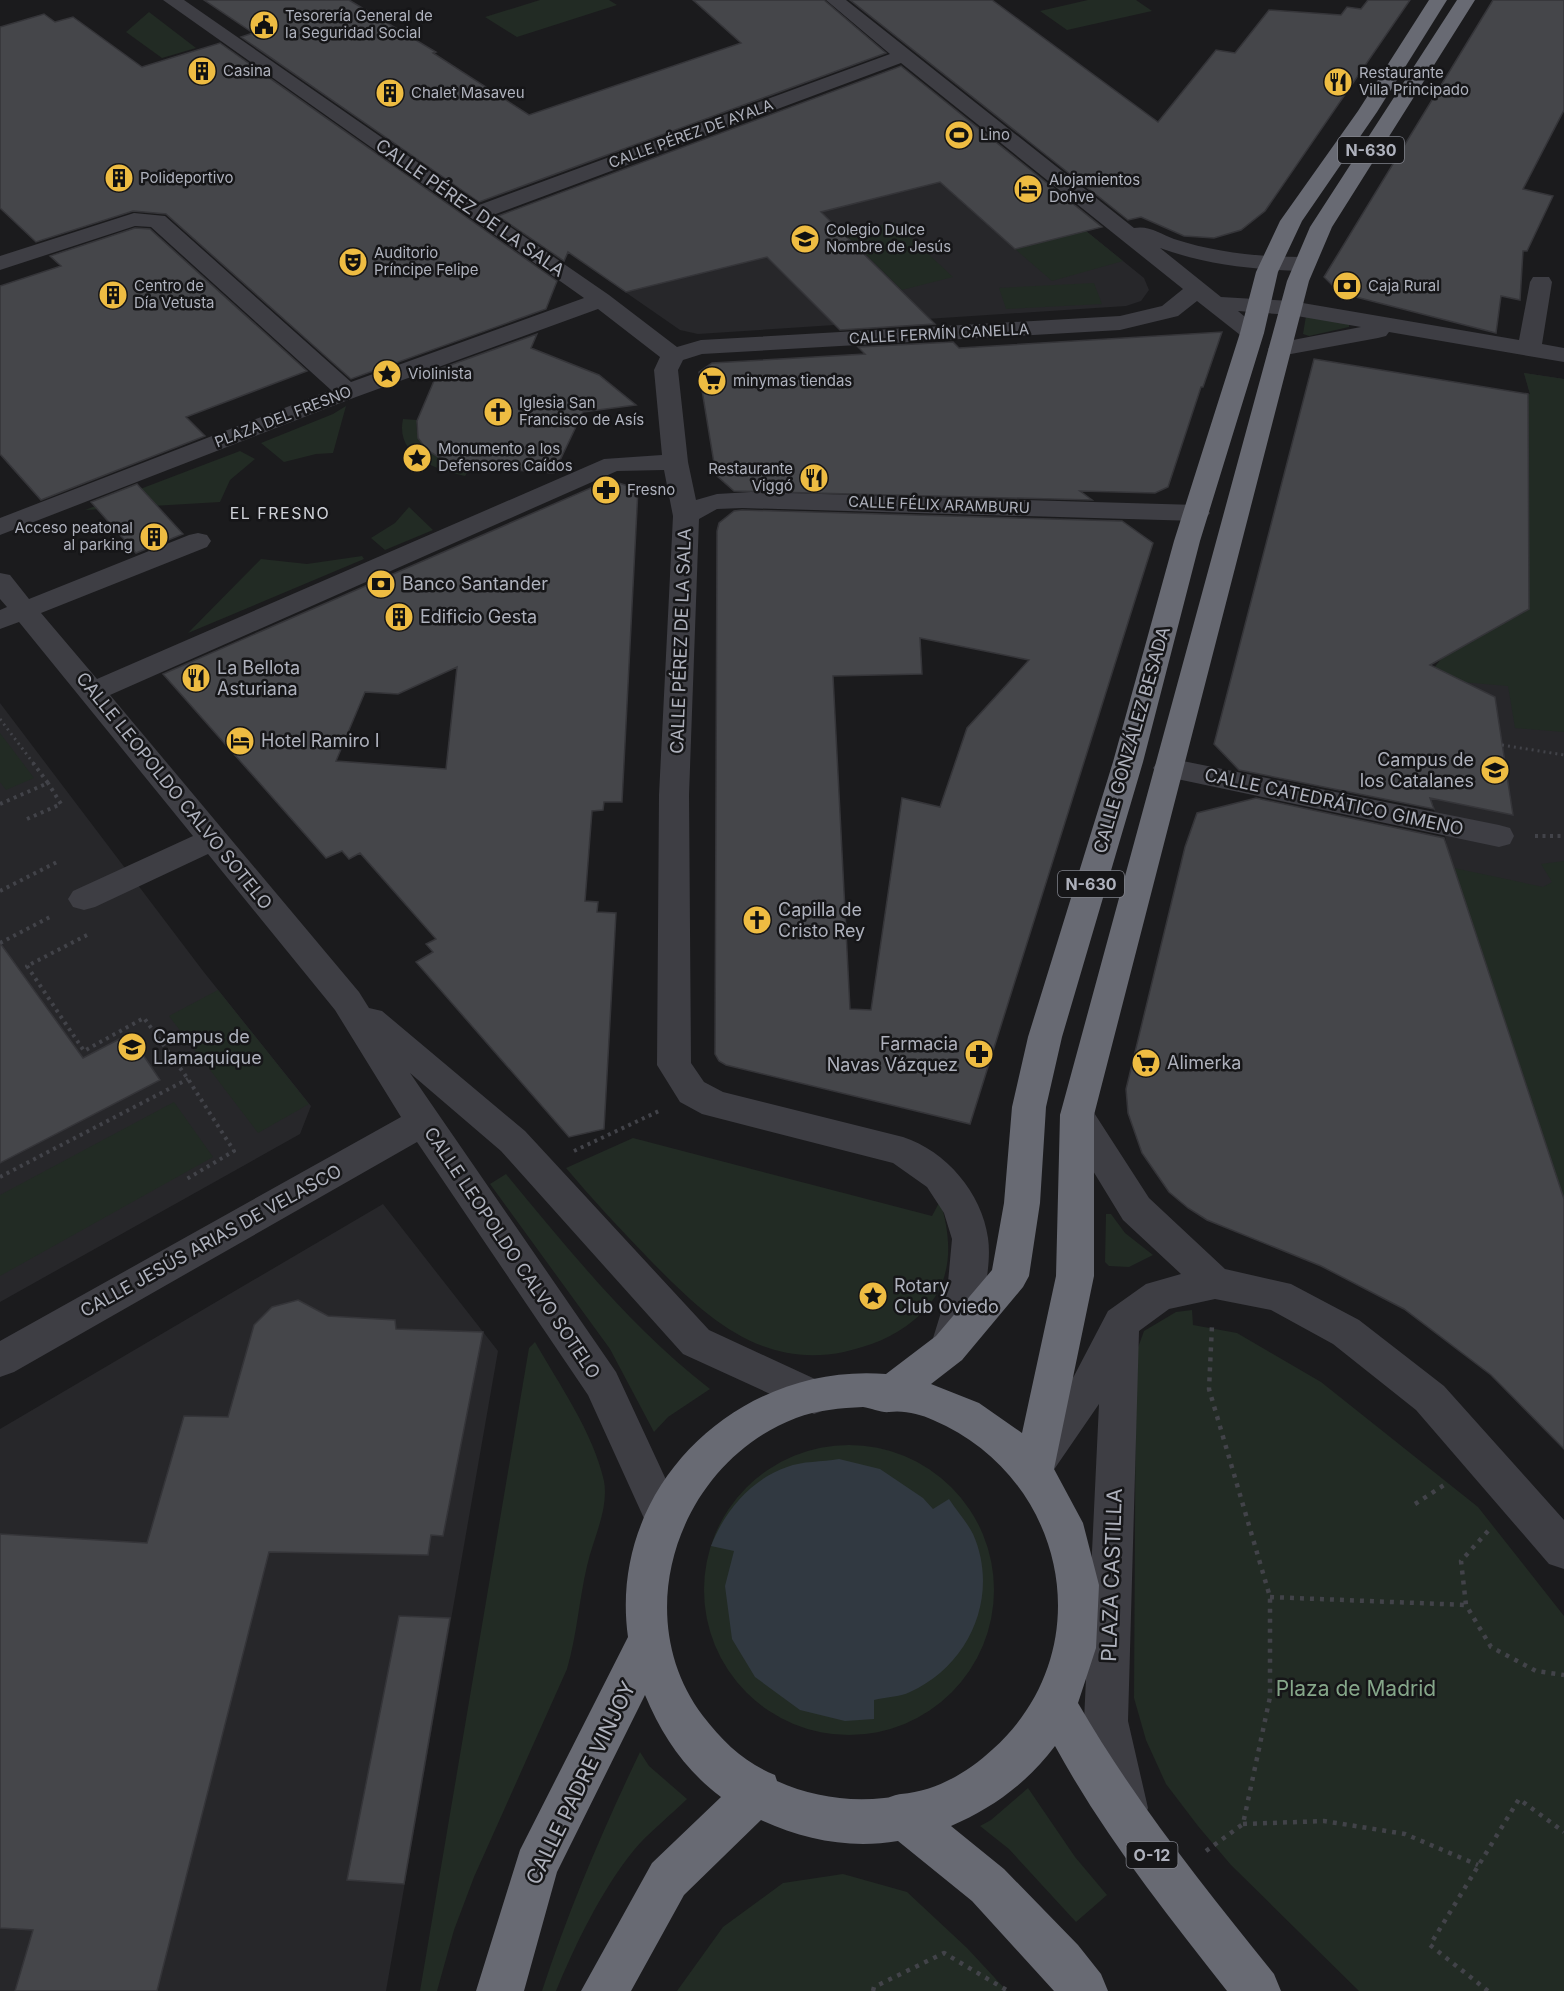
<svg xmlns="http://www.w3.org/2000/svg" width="1564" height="1991" viewBox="0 0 1564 1991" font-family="Inter,sans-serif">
<rect width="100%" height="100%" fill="#1b1b1d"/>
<path fill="#27272a" d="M818 166 856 203 940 182 1015 249 1086 231 1144 278 1149 290 1141 301 1126 306 698 334 680 330 566 251Z
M1524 373 1564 379V1199L1448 851 1441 816H1435L1433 804H1430L1454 643 1466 645 1529 609 1528 394H1530Z
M0 703 203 971 311 1106 300 1134 0 1302Z
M383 1204 498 1351 386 1991H0V1429Z"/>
<path fill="#222b24" d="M540 0H609L617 5 517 37 485 17Z
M1088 0H1136L1152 11 1067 30 1040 11Z
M149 12 196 48 162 58 126 32Z
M894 222 953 277 902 290 845 234Z
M1086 231 1123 261 1052 281 1015 249Z
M1094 283 1102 304 1006 309 999 288Z
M1306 316 1349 324V327L1309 336 1303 334Z
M1524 373 1564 379V732L1515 728 1508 686 1425 679 1454 643 1466 645 1529 609 1528 394H1530Z
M346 406 333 453 316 454 284 462 261 443 333 414Z
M403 419 417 420C412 452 446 462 471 467L465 476C436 470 395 456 403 419Z
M240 451 255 459 230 480 220 502 85 510Z
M409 507 433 530 385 550 371 538 395 523Z
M362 556 364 559 188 633 261 559 307 564Z
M0 733 34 778 6 790 0 782Z
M1564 861V1199L1454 868 1543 887 1552 882 1541 864Z
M218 990 309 1104 258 1133 169 1016Z
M174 1102 213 1157 0 1276V1195Z
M633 1138 932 1216 940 1201C954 1245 953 1289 914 1320 894 1337 870 1346 844 1352 759 1369 704 1315 649 1259 621 1230 593 1200 566 1168Z
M506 1174C571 1252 630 1327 710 1389L668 1417 654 1432 610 1349 490 1184Z
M1106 1214H1111L1125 1233 1153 1255 1129 1267 1109 1266 1105 1262Z
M1192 1310 1193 1325 1237 1333 1321 1382 1478 1507 1564 1616V1991H1359L1231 1865 1198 1826 1166 1784 1146 1740 1134 1698 1136 1353 1144 1331 1176 1312Z
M535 1342C560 1386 593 1432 604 1481 609 1509 593 1539 587 1566 579 1600 577 1635 567 1669L474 1877 454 1930 437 1991H420L529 1348Z
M704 1590a145 145 0 1 1 290 0a145 145 0 1 1-290 0Z
M640 1752 649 1766 687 1799C670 1816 649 1832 634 1850 601 1891 576 1943 556 1991H542C569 1909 603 1829 640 1752Z
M1028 1788 1075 1857 1107 1895 1076 1922 1009 1849 980 1826 991 1820Z
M843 1874 907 1892 967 1948 1007 1991H677L723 1927 783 1883Z"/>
<path fill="#313941" d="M839 1459 880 1469 923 1498 933 1509 949 1499C956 1510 967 1522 973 1534 1000 1595 970 1665 910 1692 900 1697 885 1697 874 1700V1719L845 1721 800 1710 755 1677 732 1639 725 1586 734 1551 711 1546C724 1512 751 1479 787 1467 802 1461 822 1462 839 1459Z"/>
<path fill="#45464a" stroke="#353539" stroke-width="1.5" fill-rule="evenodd" d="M204 0H349L436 52 433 53 529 115 741 43 693 0H824L886 53 479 202 241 37 253 33Z
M850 0H992L1158 122 1216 50 1235 53 1269 10 1341 15 1347 7 1361 9 1368 0H1410L1265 211 1241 230 1214 238 1184 236 1141 217 1128 220Z
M1493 0H1564V110L1523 189 1553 196 1527 251H1523L1520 300 1501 296 1496 333 1352 296 1335 288 1324 277Z
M44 14 55 22 73 17 142 67 220 43 557 281 546 309 351 379 166 214 133 211 36 242 0 208V27Z
M901 66 1102 227 1015 249 940 182 821 212 935 324 840 330 767 257 626 292 568 252 564 261 498 216Z
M135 228 150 229 307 371 186 417 205 436 41 500 0 454V286L61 266 50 256Z
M1222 332 1203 387H1201L1168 487 1155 493 1080 491 1092 500 734 491 716 475 699 372 712 363 865 354 858 347 953 342 959 348Z
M537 334 531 348 599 375 636 405 583 412 554 473 464 466 440 458 427 450 418 438 417 421 439 369Z
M1314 359 1528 394 1529 609 1430 665 1495 697 1513 815 1430 798 1434 809 1239 770 1214 744Z
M609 480 638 489 622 802H604L603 810 592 811 585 901 598 902 597 912 616 913 604 1129 569 1137 416 962 433 952 426 944 436 939 360 853 349 859 342 851 326 858 163 674ZM457 667 446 769 336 761 365 692 398 694Z
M137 484 183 534 136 553 91 502Z
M742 510 1122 521 1153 543 970 1124 726 1065 719 1061 715 1054 717 531 719 523 734 511ZM920 638 1029 660 967 728 940 807 902 798 871 1010 850 1009 833 676 922 674Z
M1256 798 1444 838 1564 1199V1449L1491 1375 1404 1309 1321 1266 1207 1220 1188 1208 1169 1192 1142 1153 1128 1113 1126 1089 1185 847 1197 813Z
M0 943 83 1058 129 1034 160 1080 0 1163Z
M298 1300 328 1316 395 1320 396 1329 483 1332 443 1536 431 1535 428 1555 269 1552 157 1991H15L33 1930 0 1928V1534L147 1543 184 1416 228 1417 254 1325 272 1307Z
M399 1616 450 1618 404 1884 347 1880Z"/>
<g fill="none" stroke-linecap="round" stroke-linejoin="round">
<path stroke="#424349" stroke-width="3" stroke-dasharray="2 4" stroke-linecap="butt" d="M0 719 34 764
M1502 745 1564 755"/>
<path stroke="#424349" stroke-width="4" stroke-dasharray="3 4.5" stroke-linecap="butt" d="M0 804 48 783 33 763
M27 819 61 804 48 783
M1535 836H1564
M0 891 57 862
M87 935 27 966 84 1051 144 1018 188 1079 234 1151 185 1180
M0 943 50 917
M574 1151 659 1111
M0 1177 188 1079"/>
<path stroke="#424349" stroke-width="4.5" stroke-dasharray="4 6" stroke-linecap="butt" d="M1415 1504 1447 1483
M1488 1531 1461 1561 1466 1605 1491 1647 1536 1671 1564 1675
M1270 1597 1466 1605
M1243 1824 1324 1821 1405 1834 1478 1865
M1206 1851 1243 1824 1270 1697V1597L1209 1389 1212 1325
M873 1991 874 1987 944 1953 1008 1991
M1488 1991 1430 1945 1519 1799 1564 1832"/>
<path fill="#3e3e44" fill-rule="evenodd" d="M163 0H184L479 205 890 54 826 0H846L1134 228C1149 225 1161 234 1174 239 1217 253 1260 257 1305 257L1313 259 1316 264 1313 269 1305 271C1255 270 1207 265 1160 248L1221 297 1291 301 1519 340 1530 282 1533 277H1549L1552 282 1542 344 1564 348V362L1389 332 1386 336 1378 338 1280 356 1272 354 1268 349 1272 344 1361 327 1291 315 1238 311 1264 333 1260 338H1244L1197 301 1178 316 1120 330 702 354 683 360 678 370 688 462 696 500 717 494 751 492 1197 505 1206 508 1210 513 1206 518 1197 521 742 508 717 509 699 519 689 795 691 1063 704 1082 723 1092 903 1137C946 1151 982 1193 988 1238 993 1272 977 1329 962 1360L949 1365 936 1360 930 1348 947 1293 952 1239 944 1213 927 1187 893 1163 702 1114 680 1102 657 1065 659 795 673 516 664 470 617 471 110 695 359 992 369 1008 382 1011 525 1131 709 1330 828 1385 833 1397 828 1409 814 1414 683 1354 501 1151 410 1073 616 1372 681 1512 675 1525 661 1531 647 1525 588 1395 417 1142 14 1372 0 1377V1341L401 1117 335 1010 208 854 95 907 84 910 73 907 68 899 73 891 193 836 19 622 0 629V610L7 607 0 599V573L10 575 29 599 189 535 198 533 207 535 211 541 207 547 41 613 97 679 604 459 662 455 654 370 660 357 598 309 356 397 0 535V518L331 390 151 227 135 226 0 270V256L134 213 165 216 351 382 584 298ZM901 63 1183 289 1162 306 1120 316 701 340 677 347 609 295 493 215Z
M1168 758 1499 825 1510 828 1514 836 1510 844 1499 847 1158 775 1153 768 1158 761Z
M1077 1101 1089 1105 1149 1198 1225 1269 1291 1284 1359 1320 1444 1386 1564 1520V1569L1549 1564 1416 1410 1333 1344 1271 1310 1215 1299 1169 1309 1139 1331 1128 1721 1148 1808 1142 1824 1126 1830 1110 1824 1104 1808 1084 1721 1099 1404 1053 1471 1039 1476 1025 1471 1019 1458 1025 1445 1074 1376 1108 1311 1146 1284 1181 1274 1123 1220 1065 1125 1060 1115 1065 1105Z"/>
<path fill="#686a73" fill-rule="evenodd" d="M1429 0H1447L1377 112 1302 221 1278 272 1264 333 1200 541 1143 762 1062 1037 1046 1107 1040 1203 1029 1276 1023 1287 962 1360 931 1384 979 1403 1022 1433 1056 1276 1060 1115 1287 281 1310 227 1457 0H1475L1332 227 1309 281 1094 1115V1276L1054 1469 1083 1523 1099 1585 1096 1648 1078 1703C1134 1800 1204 1887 1274 1974L1281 1991H1227C1165 1912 1103 1834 1055 1746 1027 1783 993 1808 951 1826L1004 1869 1078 1945 1101 1974 1108 1991H1054L972 1901 898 1841C850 1849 805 1840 761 1820L684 1895 631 1991H581L652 1863 721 1797C685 1770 662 1736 645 1695L557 1872 524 1991H476L520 1850 628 1637C607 1487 738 1362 886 1374L936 1336 992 1270 1004 1203 1012 1107 1028 1037 1113 762 1174 541 1240 333 1256 272 1280 221 1358 111ZM863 1407C871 1408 882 1413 889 1412 904 1410 920 1414 933 1420 1067 1477 1103 1650 993 1749 967 1773 936 1791 901 1794 896 1794 890 1798 884 1798 847 1802 810 1796 777 1781L775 1775C745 1763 723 1742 703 1716 626 1614 680 1462 796 1418 817 1410 841 1408 863 1407Z"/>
</g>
<defs>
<g id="civic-disc" transform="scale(1.5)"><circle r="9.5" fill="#eebc42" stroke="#161618"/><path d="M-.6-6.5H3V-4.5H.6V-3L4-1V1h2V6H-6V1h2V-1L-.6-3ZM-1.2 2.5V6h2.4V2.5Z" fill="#111"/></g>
<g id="building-disc" transform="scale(1.5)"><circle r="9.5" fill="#eebc42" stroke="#161618"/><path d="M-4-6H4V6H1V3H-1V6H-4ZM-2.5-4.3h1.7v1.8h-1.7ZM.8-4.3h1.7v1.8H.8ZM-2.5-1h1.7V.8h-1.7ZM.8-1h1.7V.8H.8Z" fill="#111"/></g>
<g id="restaurant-disc" transform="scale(1.5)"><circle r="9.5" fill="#eebc42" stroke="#161618"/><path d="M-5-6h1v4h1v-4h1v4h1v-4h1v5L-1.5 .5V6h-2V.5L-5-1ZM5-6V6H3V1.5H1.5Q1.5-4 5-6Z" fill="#111"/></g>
<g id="stadium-disc" transform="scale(1.5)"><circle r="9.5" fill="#eebc42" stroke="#161618"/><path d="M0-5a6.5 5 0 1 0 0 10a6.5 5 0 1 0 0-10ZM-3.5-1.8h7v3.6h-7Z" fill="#111"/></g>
<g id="hotel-disc" transform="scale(1.5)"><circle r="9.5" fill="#eebc42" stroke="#161618"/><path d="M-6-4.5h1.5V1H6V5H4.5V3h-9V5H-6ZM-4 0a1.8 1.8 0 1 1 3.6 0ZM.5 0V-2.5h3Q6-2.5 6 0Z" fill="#111"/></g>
<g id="school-disc" transform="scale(1.5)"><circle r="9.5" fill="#eebc42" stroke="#161618"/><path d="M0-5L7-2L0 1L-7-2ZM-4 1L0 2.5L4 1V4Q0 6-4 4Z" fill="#111"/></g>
<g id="theatre-disc" transform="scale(1.5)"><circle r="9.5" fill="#eebc42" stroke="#161618"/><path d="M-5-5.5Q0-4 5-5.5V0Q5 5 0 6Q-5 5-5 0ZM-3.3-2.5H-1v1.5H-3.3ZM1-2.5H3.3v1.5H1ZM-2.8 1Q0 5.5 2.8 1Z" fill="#111"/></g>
<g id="bank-disc" transform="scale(1.5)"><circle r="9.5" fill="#eebc42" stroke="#161618"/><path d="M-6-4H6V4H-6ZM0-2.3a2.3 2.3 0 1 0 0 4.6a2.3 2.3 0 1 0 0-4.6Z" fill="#111"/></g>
<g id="sight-disc" transform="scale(1.5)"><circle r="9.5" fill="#eebc42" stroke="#161618"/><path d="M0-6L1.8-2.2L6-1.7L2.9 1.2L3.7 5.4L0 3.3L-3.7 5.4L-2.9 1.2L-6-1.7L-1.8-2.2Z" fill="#111"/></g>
<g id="supermarket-disc" transform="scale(1.5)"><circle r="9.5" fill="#eebc42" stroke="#161618"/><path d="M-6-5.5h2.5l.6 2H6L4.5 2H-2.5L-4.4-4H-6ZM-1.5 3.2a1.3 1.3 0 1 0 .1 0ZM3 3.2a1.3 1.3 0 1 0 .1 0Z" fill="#111"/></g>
<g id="church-disc" transform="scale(1.5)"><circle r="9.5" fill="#eebc42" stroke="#161618"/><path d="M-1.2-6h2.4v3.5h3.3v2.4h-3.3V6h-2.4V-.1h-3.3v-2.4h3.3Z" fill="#111"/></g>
<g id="pharmacy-disc" transform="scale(1.5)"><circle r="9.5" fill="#eebc42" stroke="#161618"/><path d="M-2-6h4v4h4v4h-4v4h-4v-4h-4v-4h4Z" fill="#111"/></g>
<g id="university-disc" transform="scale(1.5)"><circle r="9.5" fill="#eebc42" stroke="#161618"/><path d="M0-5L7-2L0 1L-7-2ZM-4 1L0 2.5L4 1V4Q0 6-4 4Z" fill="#111"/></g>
</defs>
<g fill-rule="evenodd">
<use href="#civic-disc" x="264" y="25"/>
<use href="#building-disc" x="202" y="71"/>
<use href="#restaurant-disc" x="1338" y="82"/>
<use href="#building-disc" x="390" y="93"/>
<use href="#stadium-disc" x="959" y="135"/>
<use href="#building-disc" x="119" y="178"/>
<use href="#hotel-disc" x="1028" y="189"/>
<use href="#school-disc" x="805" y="239"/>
<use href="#theatre-disc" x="353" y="262"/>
<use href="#bank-disc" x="1347" y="286"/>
<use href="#building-disc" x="113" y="295"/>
<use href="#sight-disc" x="387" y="374"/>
<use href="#supermarket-disc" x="712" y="381"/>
<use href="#church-disc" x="498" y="412"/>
<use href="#sight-disc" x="417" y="458"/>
<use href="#restaurant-disc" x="814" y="478"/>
<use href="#pharmacy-disc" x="606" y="490"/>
<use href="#building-disc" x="154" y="537"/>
<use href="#bank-disc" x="381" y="584"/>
<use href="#building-disc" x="399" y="617"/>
<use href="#restaurant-disc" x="196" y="678"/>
<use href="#hotel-disc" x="240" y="741"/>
<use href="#university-disc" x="1495" y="770"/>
<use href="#church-disc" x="757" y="920"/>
<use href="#university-disc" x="132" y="1047"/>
<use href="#pharmacy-disc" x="979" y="1054"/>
<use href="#supermarket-disc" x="1146" y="1063"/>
<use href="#sight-disc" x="873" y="1296"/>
</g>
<g text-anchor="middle" stroke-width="5" stroke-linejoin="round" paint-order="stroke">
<g font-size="15" fill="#aeb1bc" stroke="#161618" text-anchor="start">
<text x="285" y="21">Tesorería General de<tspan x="285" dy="17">la Seguridad Social</tspan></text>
<text x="223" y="76">Casina</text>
<text x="1359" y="78">Restaurante<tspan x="1359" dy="17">Villa Principado</tspan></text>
<text x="411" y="98">Chalet Masaveu</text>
<text x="980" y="140">Lino</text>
<text x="140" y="183">Polideportivo</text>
<text x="1049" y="185">Alojamientos<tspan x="1049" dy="17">Dohve</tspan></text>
<text x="826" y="235">Colegio Dulce<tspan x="826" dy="17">Nombre de Jesús</tspan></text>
<text x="374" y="258">Auditorio<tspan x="374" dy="17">Príncipe Felipe</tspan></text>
<text x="134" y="291">Centro de<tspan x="134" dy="17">Día Vetusta</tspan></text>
<text x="1368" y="291">Caja Rural</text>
<text x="408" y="379">Violinista</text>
<text x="733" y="386">minymas tiendas</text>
<text x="519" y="408">Iglesia San<tspan x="519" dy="17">Francisco de Asís</tspan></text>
<text x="438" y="454">Monumento a los<tspan x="438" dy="17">Defensores Caídos</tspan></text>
<text x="793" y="474" text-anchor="end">Restaurante<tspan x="793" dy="17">Viggó</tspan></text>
<text x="627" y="495">Fresno</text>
<text x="133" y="533" text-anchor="end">Acceso peatonal<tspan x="133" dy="17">al parking</tspan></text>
</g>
<g font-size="15" fill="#aeb1bc" stroke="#161618">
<text transform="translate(691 134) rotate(-20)" y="5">CALLE PÉREZ DE AYALA</text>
<text transform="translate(939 334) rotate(-3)" y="5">CALLE FERMÍN CANELLA</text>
<text transform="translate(283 417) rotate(-21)" y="5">PLAZA DEL FRESNO</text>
<text transform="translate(939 505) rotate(2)" y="5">CALLE FÉLIX ARAMBURU</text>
</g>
<g fill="#161618" stroke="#80828b" stroke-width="1.5">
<rect x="1338" y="137" width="66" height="26" rx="4.5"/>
<rect x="1058" y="871" width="66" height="26" rx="4.5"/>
<rect x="1126.5" y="1842" width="51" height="26" rx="4.5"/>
</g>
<g font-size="16" font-weight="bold" fill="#aeb1bc">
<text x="1371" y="156">N-630</text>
<text x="1091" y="890">N-630</text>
<text x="1152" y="1861">O-12</text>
</g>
<g font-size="16" letter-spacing="1.5" fill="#cfd1d8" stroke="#161618">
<text x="280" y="519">EL FRESNO</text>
</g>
<g font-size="18" fill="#aeb1bc" stroke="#161618">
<text transform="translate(470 208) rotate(35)" y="6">CALLE PÉREZ DE LA SALA</text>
<text transform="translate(681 641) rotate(-88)" y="6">CALLE PÉREZ DE LA SALA</text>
<text transform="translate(1132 740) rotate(-74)" y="6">CALLE GONZÁLEZ BESADA</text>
<text transform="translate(174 791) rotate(51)" y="6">CALLE LEOPOLDO CALVO SOTELO</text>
<text transform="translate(1334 802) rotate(12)" y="6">CALLE CATEDRÁTICO GIMENO</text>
<text transform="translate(211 1241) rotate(-29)" y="6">CALLE JESÚS ARIAS DE VELASCO</text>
<text transform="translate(512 1253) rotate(56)" y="6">CALLE LEOPOLDO CALVO SOTELO</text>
</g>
<g font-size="18" fill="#aeb1bc" stroke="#161618" text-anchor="start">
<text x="402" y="590">Banco Santander</text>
<text x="420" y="623">Edificio Gesta</text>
<text x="217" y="674">La Bellota<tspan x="217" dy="21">Asturiana</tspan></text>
<text x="261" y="747">Hotel Ramiro I</text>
<text x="1474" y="766" text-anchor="end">Campus de<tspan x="1474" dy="21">los Catalanes</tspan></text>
<text x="778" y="916">Capilla de<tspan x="778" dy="21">Cristo Rey</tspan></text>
<text x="153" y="1043">Campus de<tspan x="153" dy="21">Llamaquique</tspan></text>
<text x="958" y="1050" text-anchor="end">Farmacia<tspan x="958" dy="21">Navas Vázquez</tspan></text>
<text x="1167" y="1069">Alimerka</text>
<text x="894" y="1292">Rotary<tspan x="894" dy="21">Club Oviedo</tspan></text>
</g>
<g font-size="21" fill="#aeb1bc" stroke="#161618">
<text transform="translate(1112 1575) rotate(-88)" y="7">PLAZA CASTILLA</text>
<text transform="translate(581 1783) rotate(-64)" y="7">CALLE PADRE VINJOY</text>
</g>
<g font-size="21" fill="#85a689" stroke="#161618">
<text x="1356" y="1696">Plaza de Madrid</text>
</g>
</g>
</svg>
